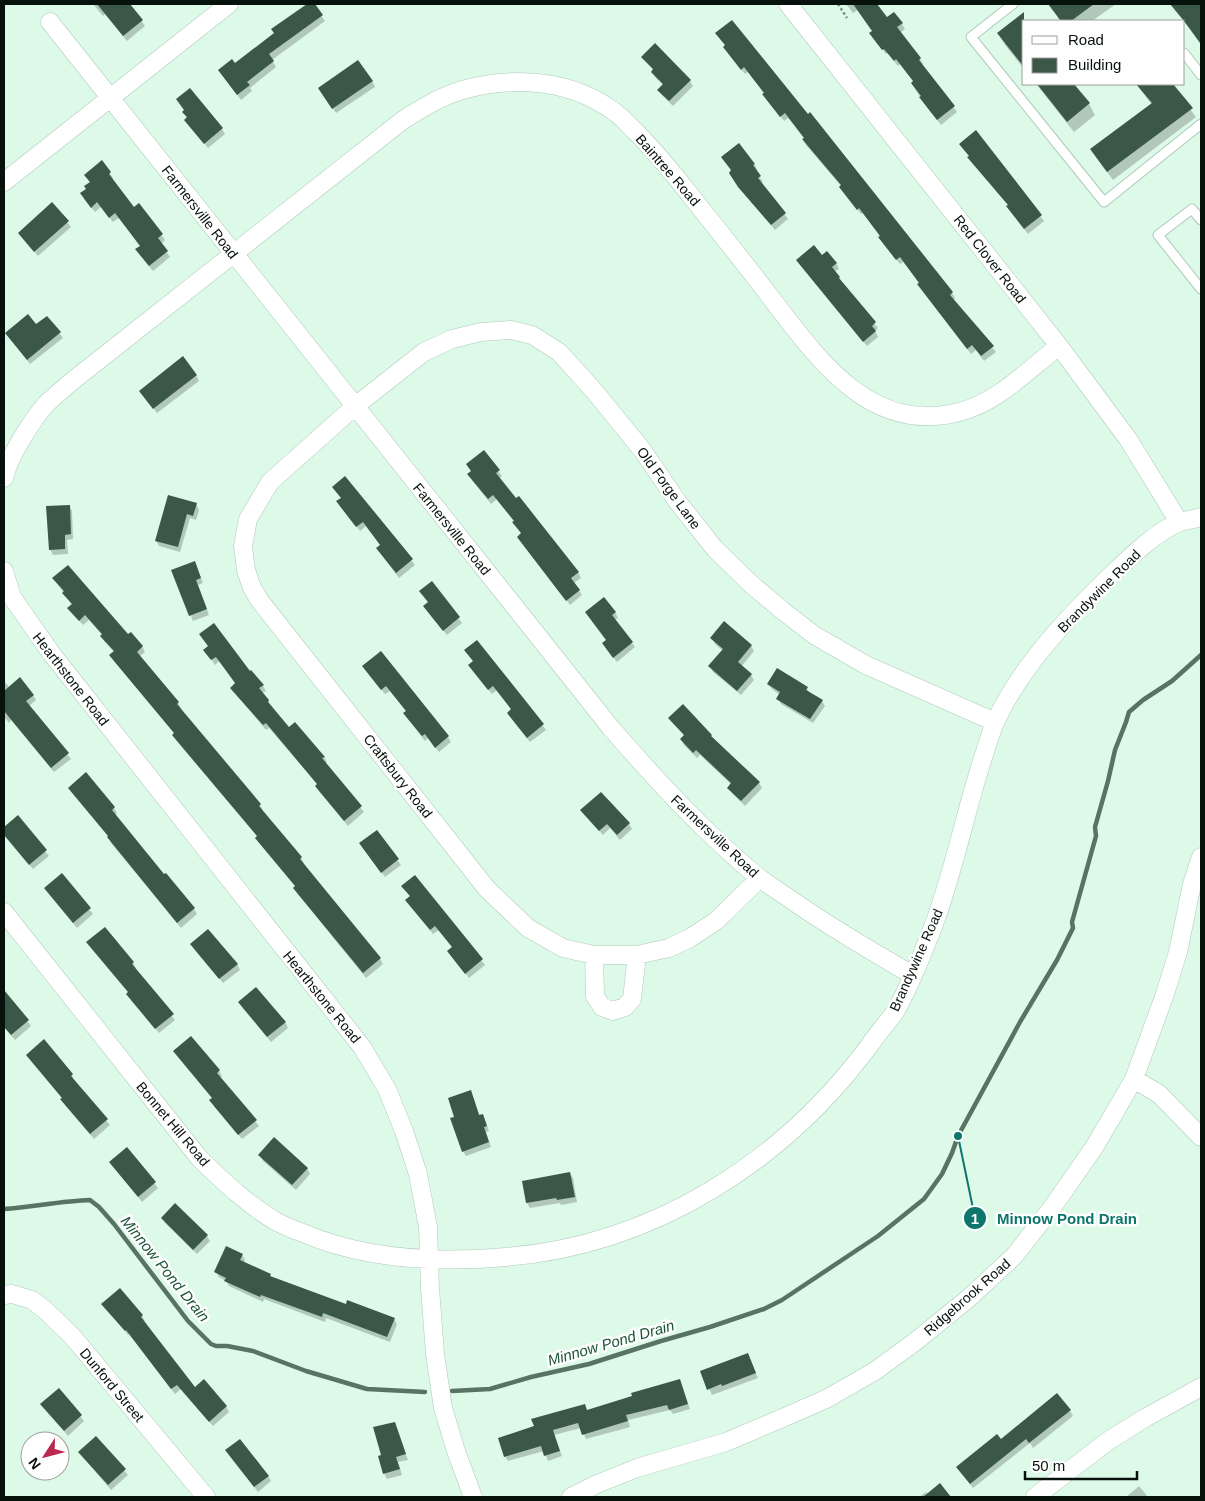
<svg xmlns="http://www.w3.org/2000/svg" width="1205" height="1501" viewBox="0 0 1205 1501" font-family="Helvetica,sans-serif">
<rect width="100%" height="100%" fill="#ddf9e8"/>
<path fill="#0003" d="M93 4H129L145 26 127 41 105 14 103 16Z
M309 4H313L325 21 272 60 276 67 250 88 252 91 241 100 219 70 235 64 275 34 273 30Z
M846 4H875L887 19 902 24 905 29 900 33 920 59 923 64 922 65 957 112 941 125 924 103 912 84 914 82 900 64 898 66 888 53 886 54 874 39 873 31 858 10 853 13Z
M1049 4H1116L1092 21H1060Z
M1178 4H1201V45L1174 7Z
M1024 22V69L1005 45 998 33Z
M720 38 808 116 810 114 952 293 955 298 953 300 996 352 984 361 976 350 971 354 922 289 920 283 903 262 900 264 883 243 881 237 863 213 861 214 844 192 841 186 806 145 803 139H805L788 118 784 121 767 100 765 94 748 72 745 74 728 52 726 46Z
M643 57 690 81 693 86 673 106 662 95 659 90 663 85 655 77 652 72 654 70Z
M372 81 375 87 336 113 323 94Z
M1036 84H1073L1089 104 1095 115 1074 132Z
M1136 84H1172L1196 117 1113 180 1096 157 1152 105Z
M184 112 222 129 225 134 208 148 189 125 187 118Z
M975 132 1044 221 1028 234 1011 212 1009 206 969 158Z
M722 158 754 164 757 169 755 171 763 182 761 183 788 219 775 230 743 192 732 171Z
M102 162 113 178 111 180 134 209 139 205 165 240 161 244 170 257 153 271 140 255 141 246 119 218 113 222 101 207 95 212 84 199 91 183 88 180Z
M52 204 71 227 38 256 19 233Z
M822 257 836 263 839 269 834 272 878 328 875 331 878 337 867 346 797 261Z
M47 317 63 338 30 364 10 338 36 326Z
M196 375 199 381 157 413 144 396Z
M467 465 498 471 502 476 499 479 578 572 581 578 574 583 582 595 570 605 521 542 522 534 515 522 497 499 491 504 472 480V472Z
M345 478 415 565 399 578 381 554V545L366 526 360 531 341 507Z
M196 504 199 510 196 520 190 518 180 552 159 546 156 540Z
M69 506 72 511 73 539 67 540 68 554 53 555 50 549Z
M195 563 203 583 198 585 209 615 193 621 173 571Z
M54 579 142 646 145 652 139 657 178 703 181 708 180 709 260 805 263 810 262 811 301 858 304 863 303 865 380 959 383 964 366 978 297 893 296 887 258 837 176 740 173 735 175 734 114 661 111 655 114 652 104 641 102 635 89 620 83 625 72 613V605Z
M432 583 462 623 447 635 428 611 429 603 420 591Z
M615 612 618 618 615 620 635 647 617 662 607 649V641L590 617Z
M724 623 751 646 754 651 741 667 751 675 754 680 741 695 713 672 710 666 723 651 715 644 712 638Z
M477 641 546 730 530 742 511 718 512 710 497 690 492 694 473 670Z
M205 650 250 673 263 686 266 691 262 693 289 729 324 757 327 762 325 764 364 812 348 826 319 791 316 786 318 785 269 728 266 730 235 693 232 688 237 684 219 661 215 665Z
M381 653 448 737 451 742 439 752 428 738 425 741 407 718 404 713 407 712 390 691 385 694 367 672Z
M4 681 10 688 33 695 36 700 29 706 71 759 54 772 11 720 9 723 4 717Z
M768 684 807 688 810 694 822 701 825 706 813 723 781 704 778 699 780 695 772 689Z
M669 718 711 736 759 783 762 788 745 806 732 793 729 788 732 785 700 755 697 758 684 745 681 739 685 736Z
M86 774 114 808 117 813 115 815 164 876 166 875 194 909 197 914 181 928 111 843Z
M582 811 629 824 632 829 620 840 610 828 603 835Z
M18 817 49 856 33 869 4 834V828Z
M377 832 401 865 385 877 364 849Z
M61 875 93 914 77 928 45 889Z
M415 876 485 965 469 978 452 956 453 948 439 930 433 934 410 905V897L403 886Z
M88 943 133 963 136 968 134 969 175 1020 159 1033 131 999 129 993Z
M195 949 237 964 240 970 223 983Z
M4 992 31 1026 15 1040 4 1027Z
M243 1007 285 1022 288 1028 271 1042Z
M191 1037 219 1071 222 1076 220 1078 259 1126 242 1139 214 1106 213 1098Z
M44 1041 72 1075 74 1081 110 1125 94 1139 65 1105 63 1099 27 1055Z
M473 1097 480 1116 485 1120 489 1131 486 1132 491 1147 466 1156 463 1151 456 1118Z
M127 1149 158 1188 142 1202 111 1162Z
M260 1155 307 1168 310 1174 296 1190 263 1161Z
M570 1173 573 1178 577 1202 561 1205 560 1203 530 1208 527 1203 523 1182Z
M162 1218 207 1236 210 1241 197 1254 165 1223Z
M242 1255 245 1260 244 1263 270 1275 271 1277 347 1306 394 1319 397 1324 390 1342 326 1318 325 1322 264 1299 263 1302 229 1286 226 1281 219 1277 216 1272Z
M103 1304 142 1316 145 1321 144 1322 195 1389 226 1406 229 1412 213 1426 181 1389 175 1394 129 1334 128 1335Z
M750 1360 758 1378 712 1395 702 1372Z
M680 1380 690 1409 673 1414 670 1410 628 1420 630 1427 586 1439 581 1428 554 1435 562 1456 548 1461 544 1451 508 1461 505 1456 535 1426 584 1405 587 1411 634 1397Z
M59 1390 84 1421 68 1436 42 1405Z
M1070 1411 1073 1416 1033 1448 1030 1443 973 1488 958 1468 1001 1440Z
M394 1423 408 1460 398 1462 402 1475 387 1479 384 1473 382 1456Z
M96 1438 128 1475 111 1490 83 1457Z
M230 1456 268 1476 271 1481 258 1492Z
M940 1485 950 1497H919L926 1492 928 1495Z
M1139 1486 1148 1497H1126Z"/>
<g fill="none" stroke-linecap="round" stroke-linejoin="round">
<path stroke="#587264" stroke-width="4.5" d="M4 1209C33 1207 61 1201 90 1200L99 1207 114 1224 188 1321 211 1344 216 1346H227L253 1351 306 1371 367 1389 425 1392
M452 1391 490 1389 531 1377 589 1364 661 1341 710 1327 764 1309 782 1300 878 1236 924 1199 942 1174 952 1153 958 1136 1020 1022 1057 960 1073 928 1072 922 1096 836 1095 827 1108 781 1115 750 1126 722 1129 712 1143 700 1172 681 1201 655"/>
</g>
<path fill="#3a5747" d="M97 4H130L143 20 123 36Z
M307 4H315L323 15 269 54 274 61 247 82 250 85 237 95 218 70 232 59 235 63 274 33 271 29Z
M853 4H877L887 17 894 12 903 23 897 27 921 58 919 60 955 106 937 120 919 97 921 96 911 83 913 81 896 59 894 61 884 49 882 50 869 33 872 31Z
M1048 4H1094L1071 21H1061Z
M1170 4H1201V44L1184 21Z
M1024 12V67L997 33Z
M732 20 808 114 810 112 953 292 950 295 994 346 981 356 972 345 967 349 917 284 919 283 900 257 896 260 878 237 880 236 859 208 857 210 839 187 841 185 802 139 804 138 785 113 780 117 762 94 764 93 744 67 741 70 723 47 725 45 715 33Z
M655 43 691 80 669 101 657 90 663 84 651 72 653 69 641 57Z
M358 60 373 81 332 109 318 88Z
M1037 84H1074L1090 103 1067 122Z
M1136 84H1173L1193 108 1107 172 1090 149 1152 103Z
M190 88 223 128 204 144 184 120 187 117 182 112 184 110 176 99Z
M976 130 1042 215 1024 229 1006 206 1008 205 967 157 969 156 959 144Z
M739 143 755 164 753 165 761 176 758 178 786 213 771 225 738 187 729 173 731 170 721 157Z
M102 160 111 172 109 174 134 207 139 203 163 234 158 238 168 251 149 266 135 249 140 246 115 213 109 218 97 202 91 208 80 193 86 189 84 186 90 182 84 175Z
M52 202 69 221 34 252 18 233Z
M814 245 822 255 827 251 837 263 832 267 840 277 839 278 876 322 872 326 876 331 863 342 796 260Z
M28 314 36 324 47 316 61 332 27 360 5 333Z
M183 356 197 375 153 409 139 391Z
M484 450 500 470 496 473 516 498 519 496 579 572 571 578 580 590 566 601 517 537 521 533 512 522 514 521 493 495 488 499 467 474 471 471 466 464Z
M345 476 413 559 396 573 376 548 380 545 363 522 356 527 336 501 341 498 332 487Z
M168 495 197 503 193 516 187 514 178 547 155 541Z
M70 505 71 534 65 535V549L49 550 46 506Z
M195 561 201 578 196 580 207 609 189 616 171 570Z
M68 565 128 634 131 632 143 646 137 652 179 702 177 704 261 804 259 806 302 857 300 859 381 958 363 973 293 888 295 886 255 838 257 836 172 735 174 733 109 655 114 651 100 636 102 634 85 615 79 621 67 608 72 604 62 593 64 591 52 578Z
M432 581 460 617 443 631 423 606 428 602 419 591Z
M604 597 616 612 612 615 633 642 613 658 602 643 606 640 585 612Z
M724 621 752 645 738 662 752 674 737 691 708 666 723 649 710 638Z
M214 623 250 671 251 670 264 685 259 688 269 700 268 702 289 727 295 722 325 757 322 758 362 806 344 821 315 786 317 784 266 723 263 725 230 688 235 683 216 657 211 660 203 650 208 646 199 634Z
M477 640 544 724 527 738 507 713 511 709 493 686 488 690 468 665 473 661 464 650Z
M381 651 449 736 435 748 425 734 422 736 403 713 406 711 386 686 381 690 362 666Z
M777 668 808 687 806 690 823 700 810 719 776 699 780 692 767 684Z
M20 677 34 695 26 701 69 753 51 768 4 711V691Z
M683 704 712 735 711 736 760 782 741 801 727 788 731 783 696 750 693 753 680 739 684 735 668 718Z
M86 772 115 807 112 810 164 874 166 873 195 908 177 923 107 837 108 836 68 788Z
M601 792 630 823 617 835 607 824 599 831 580 810Z
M18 815 47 850 29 865 4 835V827Z
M377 830 399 859 381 873 359 843Z
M62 873 91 908 73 923 44 888Z
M415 875 483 959 465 974 447 951 452 947 435 926 430 930 405 900 410 896 401 886Z
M105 927 134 962 132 964 174 1014 155 1029 126 994 128 992 86 942Z
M208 929 238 964 219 979 190 944Z
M256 987 286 1022 267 1037 238 1002Z
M4 990 29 1020 11 1035 4 1027Z
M191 1036 220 1070 217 1073 257 1120 238 1135 209 1100 212 1098 173 1051Z
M44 1039 73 1074 71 1076 108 1119 90 1134 60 1099 62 1098 26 1055Z
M471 1090 479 1115 483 1114 487 1126 484 1127 489 1142 462 1152 450 1118 454 1117 448 1098Z
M274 1137 308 1168 292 1185 258 1155Z
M127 1147 156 1182 138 1197 109 1162Z
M570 1172 575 1197 557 1200 556 1198 526 1203 522 1181Z
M175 1203 208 1235 193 1250 161 1218Z
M226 1246 243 1254 240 1260 271 1274 270 1276 346 1304 347 1300 395 1318 387 1337 323 1313 322 1317 261 1295 260 1297 224 1281 226 1278 214 1272Z
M120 1288 143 1315 141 1317 195 1387 204 1379 227 1406 209 1422 177 1385 171 1389 126 1330 125 1331 101 1304Z
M748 1353 756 1373 722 1386 721 1384 707 1390 700 1371Z
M680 1379 688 1404 669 1410 667 1405 626 1415 628 1421 582 1435 578 1423 553 1430 560 1451 544 1456 541 1446 504 1457 498 1438 534 1426 531 1419 585 1404 587 1410 632 1396 631 1393Z
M59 1388 82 1415 64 1431 40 1404Z
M1057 1393 1071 1410 1029 1443 1026 1439 970 1484 956 1467 997 1434 1001 1439Z
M395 1422 406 1454 396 1457 400 1469 383 1474 378 1456 381 1455 373 1427Z
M96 1436 126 1469 108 1485 78 1452Z
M240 1439 269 1476 254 1487 225 1450Z
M940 1483 951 1497H923Z"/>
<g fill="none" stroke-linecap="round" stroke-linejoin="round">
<g stroke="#aecaba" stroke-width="11">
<path id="lane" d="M1013 4 971 37 1104 202 1201 124
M1184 53 1201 75
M1201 220 1192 209 1158 235 1201 289"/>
</g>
<g stroke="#aecaba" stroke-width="19">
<path id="street" d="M788 4 1059 346 1128 439 1179 522
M50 22 611 728C657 781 704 832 758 877 769 885 781 893 793 901 831 928 872 951 912 975
M4 182 229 4
M4 478C9 456 32 420 47 403 55 396 63 389 71 382L403 120C422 108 443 95 466 89 517 76 573 80 616 113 623 118 628 125 634 130 655 151 673 173 691 196 717 229 743 261 768 294 816 356 869 436 959 412 997 403 1029 369 1059 346
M4 571 12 597 51 653 362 1047 387 1089 404 1131 418 1174 428 1227 430 1288 435 1354 443 1408 456 1451 473 1497
M760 878 716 921 690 938 669 948 637 955H594L563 948 528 928 487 889 260 601 252 588 246 570 243 546 248 519 270 482 354 407 424 352 452 339 481 332 511 330 532 335 559 352 595 392 643 451 677 501 715 549 751 584 783 611 814 635 866 665 995 722
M4 912 200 1159C224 1182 248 1205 277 1222 285 1226 294 1230 303 1233 366 1260 438 1263 506 1257 653 1245 782 1163 869 1046 877 1034 887 1023 895 1012 910 986 922 955 933 927 953 874 964 818 981 764 986 750 989 736 995 723 1017 672 1063 622 1103 583 1123 564 1154 532 1180 522 1187 520 1195 519 1201 517
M594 955 595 996 602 1007 613 1011 625 1007 632 999 637 955
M1134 1079 1159 1094 1201 1137
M4 1295 12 1294 32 1300 44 1309 72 1336 206 1497
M571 1497 597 1484 637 1468 726 1442 785 1417 828 1398 875 1371 916 1341 969 1298 1015 1255 1054 1205 1095 1146 1134 1079 1165 994 1178 952 1192 884 1201 857
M1035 1497 1108 1441 1145 1418 1201 1387"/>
</g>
<path stroke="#7c8f83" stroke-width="2.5" stroke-dasharray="2.5 2.5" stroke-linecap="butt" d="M838 4 847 18"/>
<use href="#lane" stroke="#fff" stroke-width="9"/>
<use href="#street" stroke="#fff" stroke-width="18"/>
</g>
<g text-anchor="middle" stroke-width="5" stroke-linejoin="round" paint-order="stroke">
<g font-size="14" fill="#08120c" stroke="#fefefe">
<text transform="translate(668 170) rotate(49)" y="5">Baintree Road</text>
<text transform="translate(200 212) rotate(52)" y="5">Farmersville Road</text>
<text transform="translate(990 259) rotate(52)" y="5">Red Clover Road</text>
<text transform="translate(669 488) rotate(54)" y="5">Old Forge Lane</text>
<text transform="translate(452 529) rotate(51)" y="5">Farmersville Road</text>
<text transform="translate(1099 591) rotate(-45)" y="5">Brandywine Road</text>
<text transform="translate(71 679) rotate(52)" y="5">Hearthstone Road</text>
<text transform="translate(398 776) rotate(52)" y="5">Craftsbury Road</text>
<text transform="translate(715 836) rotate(43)" y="5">Farmersville Road</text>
<text transform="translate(916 960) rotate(-66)" y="5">Brandywine Road</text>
<text transform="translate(322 997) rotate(51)" y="5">Hearthstone Road</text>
<text transform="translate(173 1124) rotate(50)" y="5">Bonnet Hill Road</text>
<text transform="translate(967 1297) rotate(-41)" y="5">Ridgebrook Road</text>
<text transform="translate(112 1385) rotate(50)" y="5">Dunford Street</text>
</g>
<g font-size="15" font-style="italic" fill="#1c543a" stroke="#fefefe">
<text transform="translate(165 1269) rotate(51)" y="5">Minnow Pond Drain</text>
<text transform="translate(611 1343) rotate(-16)" y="5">Minnow Pond Drain</text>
</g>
</g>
<path fill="none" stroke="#0f766e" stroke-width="2" d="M958 1136L975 1218"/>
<g fill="#0f766e" stroke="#fefefe" stroke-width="2">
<circle cx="958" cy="1136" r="5"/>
<circle cx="975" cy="1218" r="12"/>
</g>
<g font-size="15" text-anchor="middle" font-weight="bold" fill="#fff">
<text x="975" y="1224">1</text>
</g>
<g font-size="15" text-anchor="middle" font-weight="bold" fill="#0f766e" stroke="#fefefe" stroke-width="5" stroke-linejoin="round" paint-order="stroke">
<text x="1067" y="1224">Minnow Pond Drain</text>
</g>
<rect width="1205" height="1501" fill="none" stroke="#08120c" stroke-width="10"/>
<rect x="1022" y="20" width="162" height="65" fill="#fefefe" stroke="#9ca09d"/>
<rect x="1032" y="36" width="25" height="8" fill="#ffffff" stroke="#9ca09d"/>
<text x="1068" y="45" font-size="15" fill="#08120c">Road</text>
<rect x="1032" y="58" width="25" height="15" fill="#3a5747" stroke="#9ca09d"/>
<text x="1068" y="70" font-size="15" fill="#08120c">Building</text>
<g transform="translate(45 1456) rotate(234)"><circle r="24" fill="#fefefe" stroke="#9ca09d"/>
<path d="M0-4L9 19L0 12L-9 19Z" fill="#b92951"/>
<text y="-8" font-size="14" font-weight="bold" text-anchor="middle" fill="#08120c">N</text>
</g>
<path d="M1025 1471v8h112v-8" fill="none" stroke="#08120c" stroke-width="2.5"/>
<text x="1032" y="1471" font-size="15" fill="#08120c" stroke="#fefefe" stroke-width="4" paint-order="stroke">50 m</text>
</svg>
